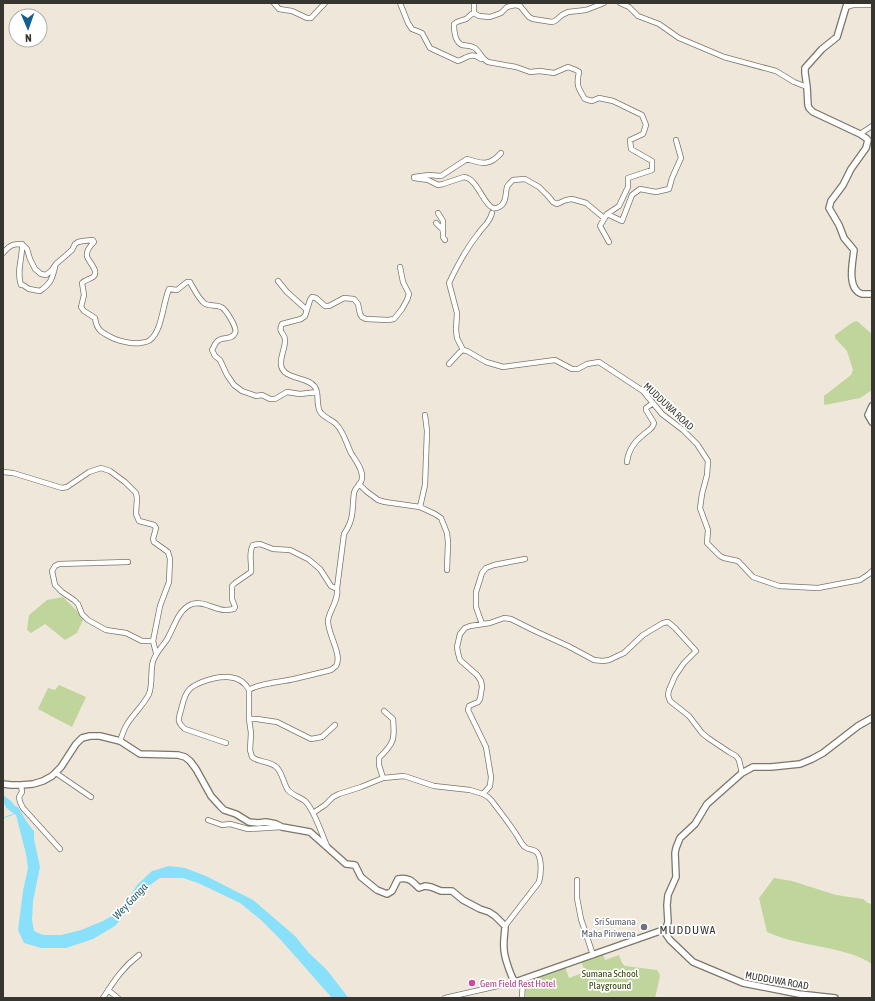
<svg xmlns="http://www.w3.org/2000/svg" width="875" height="1001" viewBox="0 0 875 1001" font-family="'Asap Condensed',sans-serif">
<rect width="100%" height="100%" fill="#efe8da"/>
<path fill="#bfd59b" d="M857 321 872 334V390L860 398 825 405 824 404V396L851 375 853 370 847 351 835 338V335L853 322Z
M63 597 80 614 83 620 77 633 65 640 45 624 31 633 27 630 29 615 47 600Z
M59 685 86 697 72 727 38 709 48 688 55 690Z
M774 878 792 881 836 895 863 899 868 903 872 904V964C852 950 817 947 794 941 784 939 775 935 767 932L759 898Z
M603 954 605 960 619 955 622 963 625 966 657 970 659 973 660 976 655 998H526L525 984 527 981 565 967 569 978 585 972 581 961Z"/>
<path fill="#88e0fa" d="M3 795 11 801 15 806 18 807C23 815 28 825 34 831V839L40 867 33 901 32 920 34 931 43 935H61L81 930 103 921 115 914 128 899 137 885 152 871 169 866 185 868 206 876 253 900 295 936 309 953 327 970 347 996 348 998H332L280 939 261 920 240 903 198 883 183 878H160L147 887 115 926 93 939 66 948H41L24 943 18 930 23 891 28 868 26 854 16 815C7 809 3 807 3 795Z"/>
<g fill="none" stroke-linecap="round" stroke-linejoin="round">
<path stroke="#88e0fa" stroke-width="1" d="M3 818 14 814"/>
<g stroke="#7c7669" stroke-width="6">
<path id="minor" d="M274 3 279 9 292 11 307 18H311L325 3
M400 3 408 23 412 29 422 33 430 48 458 61C468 57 472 52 481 59
M474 3V13L479 16 490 17 501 13 507 7 515 5 520 6 529 17 533 19 552 22 555 21 562 15 568 12 586 10 604 3
M620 3 629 7 638 16 659 24 679 38 724 57 776 71 794 82 807 87
M846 7 853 5H872
M474 13C470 14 469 17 466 19 462 21 458 20 454 24 454 30 455 42 462 45 466 46 470 45 475 48 480 52 482 59 488 62L516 67 530 72 540 71 554 73 568 67 576 70 579 72C576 85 578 88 585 99L592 101 599 98 613 101 642 115 646 125 643 134 630 140 631 149 652 161V170L628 178V187L619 206 607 214 600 226 609 242
M860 134 872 126
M501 153C490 166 482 164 467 159L441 176 429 175 414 177V178L428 180 438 185 443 184 464 177C478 179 482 203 493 208 496 209 497 208 499 207 507 203 505 194 507 187 508 185 511 182 513 180L525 179 539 187 548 196 553 202 557 204 566 200 572 199 586 203 604 218
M438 213 443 221V237L445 240
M607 214 622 221 632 195 640 189 656 192 669 189 672 178 681 158 676 140
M436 223 443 230
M22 244C23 257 16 271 21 285H23L29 289 40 291C50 284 52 280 55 267
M3 253C10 245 12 244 22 244L27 249 30 259 35 269 41 274 46 275 52 270 56 264 72 250 75 244 78 242 83 241 93 240 94 242C90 246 86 251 87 256 88 262 100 271 93 277 90 279 85 280 82 283L84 295 81 307 84 311 95 318C97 332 103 333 115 339 123 342 132 344 141 343 145 342 148 342 150 340 162 331 163 303 169 289L177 290 187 282H190C194 289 198 298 204 303 209 307 216 304 221 307 226 309 238 329 235 333 232 340 224 337 219 340 215 342 214 347 212 350L215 356 220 360 227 375 234 385 242 391 256 396 262 395 270 399H275L287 392 300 394 317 392
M278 281 287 292 307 310
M463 350 457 338 456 330 457 313 449 283C457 266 466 249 478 234 484 225 489 224 492 213
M449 364 460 352 463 350 467 351 486 362 503 367 555 360 572 369H578L587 364 599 362 643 391 662 414 683 430 697 444 708 461 707 475 702 494 700 508 708 530 707 543 720 556 724 558 738 561 753 577 779 586 818 588 860 580 869 574 872 571
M627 462C628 451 634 442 643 435 647 431 653 429 654 423L646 410V408L653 403
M3 472 13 473 62 488 67 487 89 472 101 468 110 471 125 482 136 493 137 498 136 514 139 521 143 522 154 525 156 528 153 539 154 542 168 552 170 559 169 582 160 606 153 641 156 653
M359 484 366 491 378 500 385 502 420 507 435 514 441 518 447 533 448 542 447 570
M420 507 425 485 427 431 425 415
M128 562 59 564 55 566 52 571 55 585 62 592 74 600 78 604 82 614 88 620 106 630 126 633 142 641H153
M482 624 476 607V592L482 573 486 568 494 565 525 559
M249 719H257L277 722 311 739 322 737 335 725
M120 741C122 736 123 731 126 726 132 715 143 706 149 694 153 684 150 672 153 661 156 653 161 648 166 641 174 629 177 610 192 604 202 601 210 607 219 609 224 611 229 610 234 609L235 607 232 599V586L235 583 251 572C252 563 248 553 253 545L260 544 273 549 290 550 308 559 320 569 331 586 335 588H337L344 534C348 528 351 522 352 515 353 508 353 500 354 493 355 487 362 484 362 478 363 469 355 460 351 453 346 443 344 432 336 424 332 420 325 418 321 413 315 406 320 394 315 387 308 376 283 380 281 365 280 356 285 349 285 341 286 333 277 333 282 324L301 319 305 316 310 300 312 297 316 298 325 306H329L344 298 354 299 358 304 360 314 362 317 366 319 388 320 394 319 402 309 407 300 409 294 403 282 400 267
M226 743 185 729C177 722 178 720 181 710 183 703 184 695 189 690 192 686 197 684 202 682 217 676 240 672 249 690
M56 773 91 797
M383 778 379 765V758C394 743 395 740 393 719L384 711
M21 785 22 792 19 797 20 802 23 808 42 829 60 849
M483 794 490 786 491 777 486 747 468 710 469 706 478 702 480 699 482 687 481 681 477 675 460 660 458 653 457 647 460 634 465 628 470 626 490 623 504 618 511 619 535 631 568 646 594 660 603 661 609 660 624 653 643 635 663 623 668 622 675 628 696 651 684 663 675 676 669 690 668 695 670 701 689 716 702 733 708 738 729 752 736 756 739 760 742 773
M313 813 325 805 333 797 339 794 361 787 383 778 404 776 434 786 470 790 483 794 488 797 492 801C500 812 509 823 516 834 519 838 521 844 525 847 529 851 535 848 538 854 542 861 541 875 539 882L505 926
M208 820 222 825 230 824 248 829 282 827
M327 846C322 835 314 809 305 801 300 797 292 795 288 790 283 783 282 770 275 766 268 761 258 762 252 757L250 750 251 733 249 719V690C259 683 282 682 294 679 307 676 319 673 331 670 332 669 335 667 336 666 343 655 327 633 328 620 330 609 339 600 337 588
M577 880V898L581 919 593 955
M108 990 118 998
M103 998C114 981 122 968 139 955
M445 998 515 982
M522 998 523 979"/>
</g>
<g stroke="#7c7669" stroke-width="8">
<path id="tertiary" d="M849 3 847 4 846 7 837 37 822 49 805 68V73L807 87 808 105 809 108 813 112 860 134 866 138 868 140 866 148 851 169 843 185 831 201 829 208 839 225 844 238 854 250C853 261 846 289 862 294 865 294 869 294 872 294
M872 406 868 415 872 422
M3 784 11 785H21L33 784 43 781 52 776 61 767 76 744 82 738 90 736H100L120 741 140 754 178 755 185 757 190 761 196 769 211 796 220 806 224 810 236 814 249 822 258 823 266 822 276 824 282 827 310 832 346 864 355 865 361 877 377 890 387 894 392 891 398 879C409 877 412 881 419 888L425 886 431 887 441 891H452L463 900 480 909 489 912 495 916 505 926C505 933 503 941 504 949 504 956 511 977 515 982L663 930 666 928 668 922 667 905 668 895 676 877 675 853 676 848 680 838 695 824 707 804 742 773 753 767H771L800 764 812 759 823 753 858 726 872 718
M663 930 670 940 693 962 743 983 799 994 835 998"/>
</g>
<use href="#minor" stroke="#fff" stroke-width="4.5"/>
<use href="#tertiary" stroke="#fff" stroke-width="5.5"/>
</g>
<circle fill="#6b7280" stroke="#fff" stroke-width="1.5" cx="644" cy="927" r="4"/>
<circle fill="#d1479c" stroke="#fff" stroke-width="1.5" cx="472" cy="983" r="4"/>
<g text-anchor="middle" stroke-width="3.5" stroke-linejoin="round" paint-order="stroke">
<g font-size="10" fill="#37352f" stroke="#fff">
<text transform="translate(669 406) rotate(43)" y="4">MUDDUWA ROAD</text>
<text transform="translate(777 980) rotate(10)" y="4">MUDDUWA ROAD</text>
</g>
<g font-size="10" fill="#5b616d" stroke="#fff" text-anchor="end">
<text x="636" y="925">Sri Sumana<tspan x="636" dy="12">Maha Piriwena</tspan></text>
</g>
<g font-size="10" fill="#2e4000" stroke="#fff">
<text x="610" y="977">Sumana School<tspan x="610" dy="12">Playground</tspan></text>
</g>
<g font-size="10" fill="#b23c85" stroke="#fff" text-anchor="start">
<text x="480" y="987">Gem Field Rest Hotel</text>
</g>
<g font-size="11" font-style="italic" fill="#2b5d6b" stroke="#fff">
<text transform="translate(130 901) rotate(-47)" y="4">Wey Ganga</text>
</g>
<g font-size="12" letter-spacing="1" fill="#37352f" stroke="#fff">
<text x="688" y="934">MUDDUWA</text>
</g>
</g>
<rect width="875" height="1001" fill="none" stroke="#37352f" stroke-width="8"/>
<g transform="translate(28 28) rotate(178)"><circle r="19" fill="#ffffff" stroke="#afaeac"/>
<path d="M0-3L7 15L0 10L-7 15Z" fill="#125e91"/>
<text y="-6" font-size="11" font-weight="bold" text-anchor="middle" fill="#37352f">N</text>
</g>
</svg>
